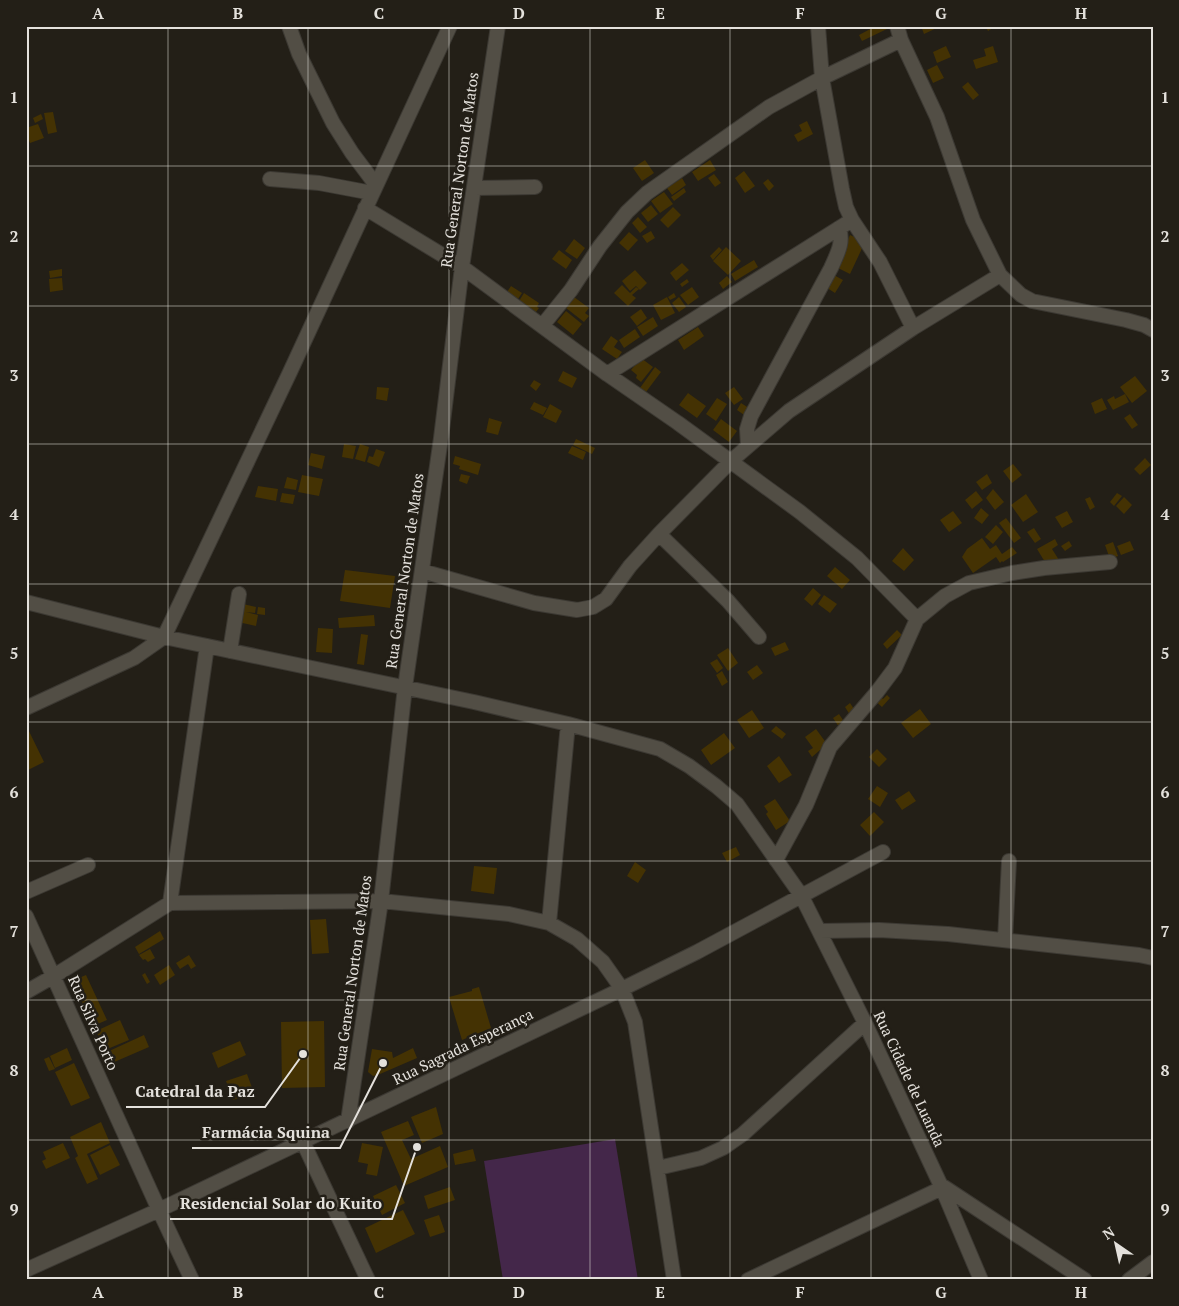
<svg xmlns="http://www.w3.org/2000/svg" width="1179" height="1306" viewBox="0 0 1179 1306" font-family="'PT Serif',serif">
<rect width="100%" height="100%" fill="#231f17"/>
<path fill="#44274a" d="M615 1139 638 1280H503L484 1161Z"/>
<path fill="#443203" d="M876 26H888L889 28 862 41 859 35Z
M921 26H941L924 34Z
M985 26H996L988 31Z
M946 46 951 57 937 63 933 52Z
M993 46 998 62 976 69 973 60 986 56 984 49Z
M937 65 944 78 933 83 927 70Z
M968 82 979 95 973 100 962 87Z
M53 112 57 132 48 134 44 113Z
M41 114 43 119 35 123 33 118Z
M807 121 813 134 798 142 794 135 802 131 799 125Z
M38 124 44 138 30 143 26 133V128Z
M645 160 654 173 642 181 633 168Z
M710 160 716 170 698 181 692 172Z
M744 171 755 186 745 193 735 178Z
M714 174 721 183 715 187 708 178Z
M682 178 686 185 672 195 667 188Z
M768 179 774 186 769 191 763 183Z
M684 188 686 192 674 201 671 197Z
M664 192 673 204 660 213 651 201Z
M651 205 658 214 648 222 641 213Z
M673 207 681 215 668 228 660 220Z
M638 217 647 227 640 233 632 223Z
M651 231 655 238 647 243 642 236Z
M629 232 638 240 628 251 619 243Z
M850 235 865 242 850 274 836 267Z
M574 239 585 248 577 259 565 251Z
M719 247 722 250 713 260 710 256Z
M726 247 741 261 728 275 713 261Z
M559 250 572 260 566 269 552 259Z
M754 260 758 267 735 281 731 274Z
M682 263 689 270 676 281 670 273Z
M62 269V276L50 278 49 271Z
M635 270 647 283 640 290 636 286 630 291 622 281Z
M832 274 843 280 835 293 824 286Z
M727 276 732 282 723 289 719 283Z
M62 278 63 290 50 292 49 279Z
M687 279 689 282 682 287 680 284Z
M622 285 630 293 636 287 639 289 632 295 636 298 628 306 614 293Z
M511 286 522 293 518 299 507 292Z
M692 287 699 297 688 305 680 295Z
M524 293 539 303 537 307 539 308 536 312 519 301Z
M674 293 676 297 670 300 668 297Z
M574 297 589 308 585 313 589 316 584 322 566 308Z
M667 297 675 313 661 320 653 305Z
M679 297 686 307 679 312 672 303Z
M641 309 647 318 637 326 630 317Z
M566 311 582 324 573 335 557 322Z
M653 317 658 326 643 336 637 327Z
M698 327 704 336 684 350 678 340Z
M635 329 640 337 624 348 619 340Z
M611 336 618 341 614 347 622 352 617 359 602 349Z
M641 358 653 367 641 382 636 378 637 375 631 370Z
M655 367 661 372 646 392 640 388Z
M563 371 577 378 572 388 558 381Z
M1135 376 1147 391 1132 403 1120 387Z
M534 380 541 384 536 391 530 386Z
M377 387 389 388 387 401 376 399Z
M734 387 743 399 734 405 725 393Z
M688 393 706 406 697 418 679 405Z
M1125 394 1129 402 1113 410 1107 400 1114 396 1115 399Z
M717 398 727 404 716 421 706 414Z
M1102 398 1107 409 1095 414 1091 403Z
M534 402 547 408 543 415 530 409Z
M741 403 752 410 747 417 737 410Z
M550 404 562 411 556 423 543 417Z
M1130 414 1138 425 1132 429 1124 418Z
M489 418 502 422 498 435 486 432Z
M721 419 737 431 729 442 713 430Z
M576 439 595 448 592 454 573 445Z
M344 444 356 446 353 459 342 457Z
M360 444 369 447 365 462 355 459Z
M572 446 586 452 583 460 568 453Z
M376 449 385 452 379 467 367 462 369 456 373 457Z
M311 453 325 456 322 469 308 465Z
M455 456 481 464 478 475 459 469 460 466 453 464Z
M1145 458 1151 465 1140 475 1134 469Z
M1013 464 1022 475 1012 483 1003 471Z
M461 474 470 476 467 484 459 481Z
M987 474 992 483 982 490 976 482Z
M302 475 323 479 319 496 298 492Z
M287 477 298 480 296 490 284 488Z
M258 486 278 489 276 501 255 497Z
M993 489 1004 502 995 510 986 498Z
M976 491 983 500 972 509 965 500Z
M282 493 295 495 293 504 280 502Z
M1117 493 1122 496 1114 506 1110 502Z
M1026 494 1038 512 1023 522 1011 505Z
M1090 497 1095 507 1090 510 1085 499Z
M1124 497 1132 505 1124 514 1116 506Z
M981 508 989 515 982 524 974 518Z
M953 511 962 523 949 532 940 520Z
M1067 511 1073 522 1062 528 1055 517Z
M1006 518 1021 538 1014 543 999 523Z
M996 525 1003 532 993 544 985 537Z
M1034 528 1041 539 1035 543 1027 532Z
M982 538 990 549 996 545 1002 554 1012 547 1017 553 1003 562 1002 561 1000 563 996 557 973 573 962 557 967 549Z
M1055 539 1058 545 1052 549 1059 560 1048 567 1037 549Z
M1069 541 1072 546 1065 551 1061 546Z
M1130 541 1134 550 1121 555 1117 546Z
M1113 542 1118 556 1110 559 1105 545Z
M903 548 914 560 904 571 892 561Z
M835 567 850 580 842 589 827 576Z
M345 570 395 576 390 608 340 601Z
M813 588 821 595 812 606 804 599Z
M824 595 837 604 830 613 818 604Z
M243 604 256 607 255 613 246 612 258 615 256 626 238 622Z
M258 607 265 608V615L257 614Z
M374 615 375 626 339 628 338 618Z
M318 628 333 629 332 653 316 652Z
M897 630 902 635 887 649 883 644Z
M361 634 368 635 364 665 357 664Z
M785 642 789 650 775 656 771 648Z
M728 648 738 663 728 671 717 655Z
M717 659 723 668 717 673 710 663Z
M757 665 763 673 753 680 747 672Z
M722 671 728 682 722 686 716 675Z
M877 693 883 699 887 695 890 698 882 707 873 699Z
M850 703 856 712 850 715 845 707Z
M920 709 931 724 913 738 901 723Z
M752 710 764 728 749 738 737 720Z
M839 714 845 723 839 727 833 718Z
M26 725 44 762 26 771Z
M776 726 786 734 782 739 771 731Z
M816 729 827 744 812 757 808 751 813 748 805 737Z
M724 733 735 748 711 765 701 750Z
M877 749 887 759 879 767 869 757Z
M779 756 792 775 779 783 767 766Z
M877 786 888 793 880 807 868 799Z
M909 791 916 801 902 810 895 800Z
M775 799 790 821 776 830 766 814 768 812 764 806Z
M874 812 884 822 870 836 860 825Z
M736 847 740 855 727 862 722 853Z
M635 862 646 870 638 883 627 876Z
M474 866 497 868 494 894 471 891Z
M326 919 329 953 312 954 310 920Z
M160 931 164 939 139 954 135 947Z
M150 949 155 958 148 962 145 959 143 960 139 955Z
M189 955 196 966 191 969 188 964 180 969 176 963Z
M169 965 175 975 160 985 154 975Z
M145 973 150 982 147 984 142 975Z
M86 975 107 1020 93 1026 72 981Z
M479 987 491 1028 462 1040 449 997 472 991V989Z
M120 1020 129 1040 105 1050 96 1031Z
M324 1021 325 1087 282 1088 281 1022Z
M144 1035 149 1047 112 1063 107 1052Z
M240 1041 246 1055 218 1068 212 1053Z
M67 1048 72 1060 55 1068 50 1056Z
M413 1048 417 1058 380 1074 373 1076 368 1072 372 1049 392 1052 393 1058Z
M49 1057 55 1069 49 1071 44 1059Z
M74 1063 90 1098 71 1106 55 1072Z
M247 1074 254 1093 233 1100 226 1081Z
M436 1107 443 1134 422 1143 411 1117Z
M408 1121 414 1135 402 1140 411 1159 440 1146 448 1167 404 1186 381 1132Z
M101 1122 110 1143 87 1154 98 1179 87 1184 75 1158 78 1156 70 1137Z
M63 1143 70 1158 46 1169 42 1161 46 1159 43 1152Z
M362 1143 383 1147 377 1176 366 1174 368 1164 358 1162Z
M110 1145 120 1165 100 1175 90 1155Z
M473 1149 476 1161 455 1165 453 1154Z
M396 1185 405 1203 382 1215 373 1196Z
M450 1187 455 1200 428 1209 424 1196Z
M403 1210 415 1234 376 1253 365 1228Z
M439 1215 445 1232 430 1237 424 1220Z"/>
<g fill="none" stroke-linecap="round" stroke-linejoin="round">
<g stroke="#3c3933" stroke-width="16">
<path id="street" d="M289 26 299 54 333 123 352 153 376 185
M818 26 822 78 842 189 846 207 852 220 880 262 913 328
M897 26 901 40 937 117 973 220 1000 275 1021 295 1032 301 1126 320 1144 325 1153 330
M270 179 319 183 372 193
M474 188 535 187
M365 208 462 267 607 374 678 423 800 512 857 558 917 619
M542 326 571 290 600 246 627 212 647 193 769 107 822 78 901 40
M607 374 852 220
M748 446 747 429 751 416 831 268C837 254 844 243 839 228
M659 534 728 601 759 637
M422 571 534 603 577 610 593 607 606 599 630 566 659 534 731 461 789 411 913 328 1000 275
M26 602 164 637 474 702 568 724 660 749 689 766 716 786 737 804 801 895 865 1023 942 1188 981 1280
M230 651 239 594
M26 708 134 658 164 637 290 372 450 26
M776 860 806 805 830 747 877 692 895 668 917 619 945 596 969 583 1012 573 1044 568 1110 562
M26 892 88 865
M170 903 207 646
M26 916 159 1210 192 1280
M549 923 568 724
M820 931 879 930 948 934 1139 955 1153 958
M1005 940 1009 861
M26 992 54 976 170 903 381 901 509 914 549 923 577 939 603 962 622 989 635 1022 674 1280
M348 1121 381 901 405 687 441 438 462 267 498 26
M303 1142 368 1280
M658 1168 701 1158 723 1148 743 1134 865 1023
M26 1270 159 1210 622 989 697 952 883 852
M748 1280 944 1187 1085 1280
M1129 1280 1153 1262"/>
</g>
<use href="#street" stroke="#524e45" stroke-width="14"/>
</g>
<path fill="none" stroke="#e4e1dc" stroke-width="1" stroke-opacity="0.55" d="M168 26V1280M308 26V1280M449 26V1280M590 26V1280M730 26V1280M871 26V1280M1011 26V1280M26 166H1153M26 306H1153M26 444H1153M26 584H1153M26 722H1153M26 861H1153M26 1000H1153M26 1140H1153"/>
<g text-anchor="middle" stroke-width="5" stroke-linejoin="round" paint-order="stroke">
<g font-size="15" fill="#e4e1dc" stroke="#231f17">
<text transform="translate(460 170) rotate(-82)" y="5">Rua General Norton de Matos</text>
<text transform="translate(405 571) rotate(-82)" y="5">Rua General Norton de Matos</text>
<text transform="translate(353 973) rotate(-82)" y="5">Rua General Norton de Matos</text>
<text transform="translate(93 1023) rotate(66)" y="5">Rua Silva Porto</text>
<text transform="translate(463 1047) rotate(-26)" y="5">Rua Sagrada Esperança</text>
<text transform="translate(909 1079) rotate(65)" y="5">Rua Cidade de Luanda</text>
</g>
</g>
<path fill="none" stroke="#e4e1dc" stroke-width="2" d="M303 1054L265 1107H126M383 1063L340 1148H192M417 1147L392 1219H170"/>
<g fill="#e4e1dc" stroke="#231f17" stroke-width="2">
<circle cx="303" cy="1054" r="5"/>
<circle cx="383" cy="1063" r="5"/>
<circle cx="417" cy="1147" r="5"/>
</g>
<g font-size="16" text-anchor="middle" font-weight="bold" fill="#e4e1dc" stroke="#231f17" stroke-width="5" stroke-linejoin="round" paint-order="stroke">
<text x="195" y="1097">Catedral da Paz</text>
<text x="266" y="1138">Farmácia Squina</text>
<text x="281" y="1209">Residencial Solar do Kuito</text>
</g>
<rect width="1179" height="1306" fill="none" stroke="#231f17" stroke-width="55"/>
<g transform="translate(1116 1244) rotate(326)" stroke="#231f17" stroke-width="4" paint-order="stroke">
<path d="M0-4L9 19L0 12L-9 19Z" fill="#e4e1dc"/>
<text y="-8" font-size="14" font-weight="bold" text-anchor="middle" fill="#e4e1dc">N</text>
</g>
<rect x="28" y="28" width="1124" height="1250" fill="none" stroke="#e4e1dc" stroke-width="2"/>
<g font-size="16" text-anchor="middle" font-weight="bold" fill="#e4e1dc">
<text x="98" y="19">A</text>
<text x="238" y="19">B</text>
<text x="379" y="19">C</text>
<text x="519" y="19">D</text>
<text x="660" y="19">E</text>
<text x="800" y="19">F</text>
<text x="941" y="19">G</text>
<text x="1081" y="19">H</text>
<text x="14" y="103">1</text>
<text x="1165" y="103">1</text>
<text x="14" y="242">2</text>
<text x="1165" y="242">2</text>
<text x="14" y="381">3</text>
<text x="1165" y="381">3</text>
<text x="14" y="520">4</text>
<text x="1165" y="520">4</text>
<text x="14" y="659">5</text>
<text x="1165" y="659">5</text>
<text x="14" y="798">6</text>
<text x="1165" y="798">6</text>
<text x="14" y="937">7</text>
<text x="1165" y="937">7</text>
<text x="14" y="1076">8</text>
<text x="1165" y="1076">8</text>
<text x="14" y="1215">9</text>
<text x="1165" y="1215">9</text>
<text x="98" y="1298">A</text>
<text x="238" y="1298">B</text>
<text x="379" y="1298">C</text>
<text x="519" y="1298">D</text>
<text x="660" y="1298">E</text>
<text x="800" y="1298">F</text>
<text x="941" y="1298">G</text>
<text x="1081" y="1298">H</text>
</g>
</svg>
